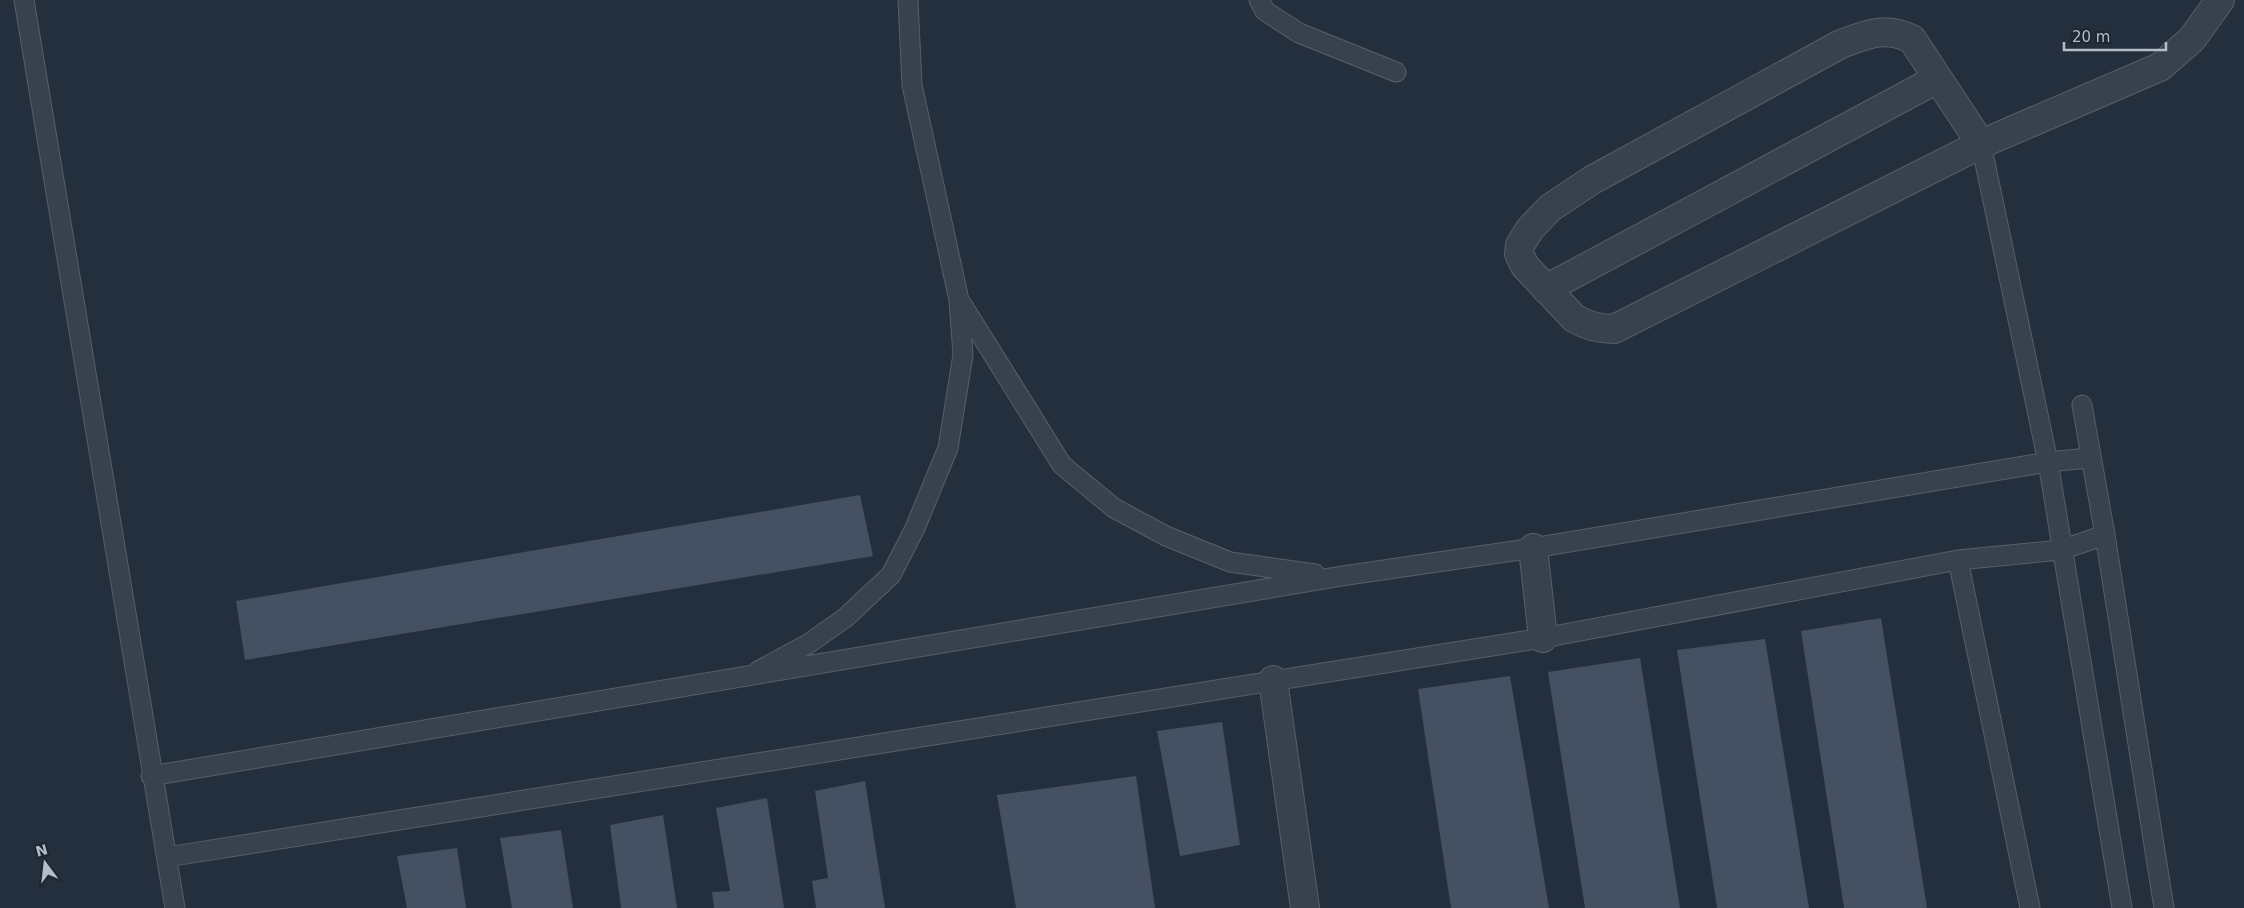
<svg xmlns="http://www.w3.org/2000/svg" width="2244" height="908" viewBox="0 0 2244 908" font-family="'DejaVu Sans',sans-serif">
<rect width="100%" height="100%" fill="#242f3e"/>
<path fill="#455162" d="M860 495 873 556 245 660 236 601Z
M1881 618 1927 908H1844L1801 631Z
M1765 639 1809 908H1717L1677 650Z
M1640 658 1680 908H1585L1548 672Z
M1510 676 1549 908H1451L1418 689Z
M1222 722 1240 845 1180 856 1157 731Z
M1136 776 1155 908H1016L997 795Z
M865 781 885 908H816L812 881 828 878 815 791Z
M767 798 784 908H714L712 892 730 891 716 808Z
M663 815 677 908H621L610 825Z
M561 830 573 908H512L500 838Z
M457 848 466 908H407L397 856Z"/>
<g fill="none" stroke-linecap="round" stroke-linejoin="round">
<g stroke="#565f6c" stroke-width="21">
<path id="lane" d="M24 0 175 908
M1259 0 1265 11 1299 33 1396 72
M1981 144 2048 462 2122 908
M961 303 1062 465 1114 508 1166 536 1230 562 1315 574
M2082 405 2105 535 2164 908
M1958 560 2030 908
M758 671 808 644 845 618 891 575 915 528 948 448 963 355 959 300 912 85 908 0
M151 776 1342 576 1533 548 2048 462 2090 458
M167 857 1543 638 1958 560 2061 550 2105 535"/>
</g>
<g stroke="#565f6c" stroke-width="30">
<path id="street" d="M1981 144 1912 39C1884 26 1868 34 1841 44L1592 180 1550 208 1530 229 1520 245 1519 254 1525 266 1574 318C1587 326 1599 329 1614 329L1981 144 2160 67 2192 39 2220 0
M1546 289 1937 79
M1533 548 1543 638
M1273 680 1305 908"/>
</g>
<use href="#lane" stroke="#38414e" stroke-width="19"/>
<use href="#street" stroke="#38414e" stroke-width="28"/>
</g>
<g transform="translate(45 863) rotate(345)" stroke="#1d2633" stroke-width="4" paint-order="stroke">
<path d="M0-4L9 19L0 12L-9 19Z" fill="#b4bcc9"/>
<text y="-8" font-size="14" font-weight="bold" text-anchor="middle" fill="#b4bcc9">N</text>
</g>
<path d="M2064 42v8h102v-8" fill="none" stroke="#b4bcc9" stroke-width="2.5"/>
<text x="2072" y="42" font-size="15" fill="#b4bcc9" stroke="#1d2633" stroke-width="4" paint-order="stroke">20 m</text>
</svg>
